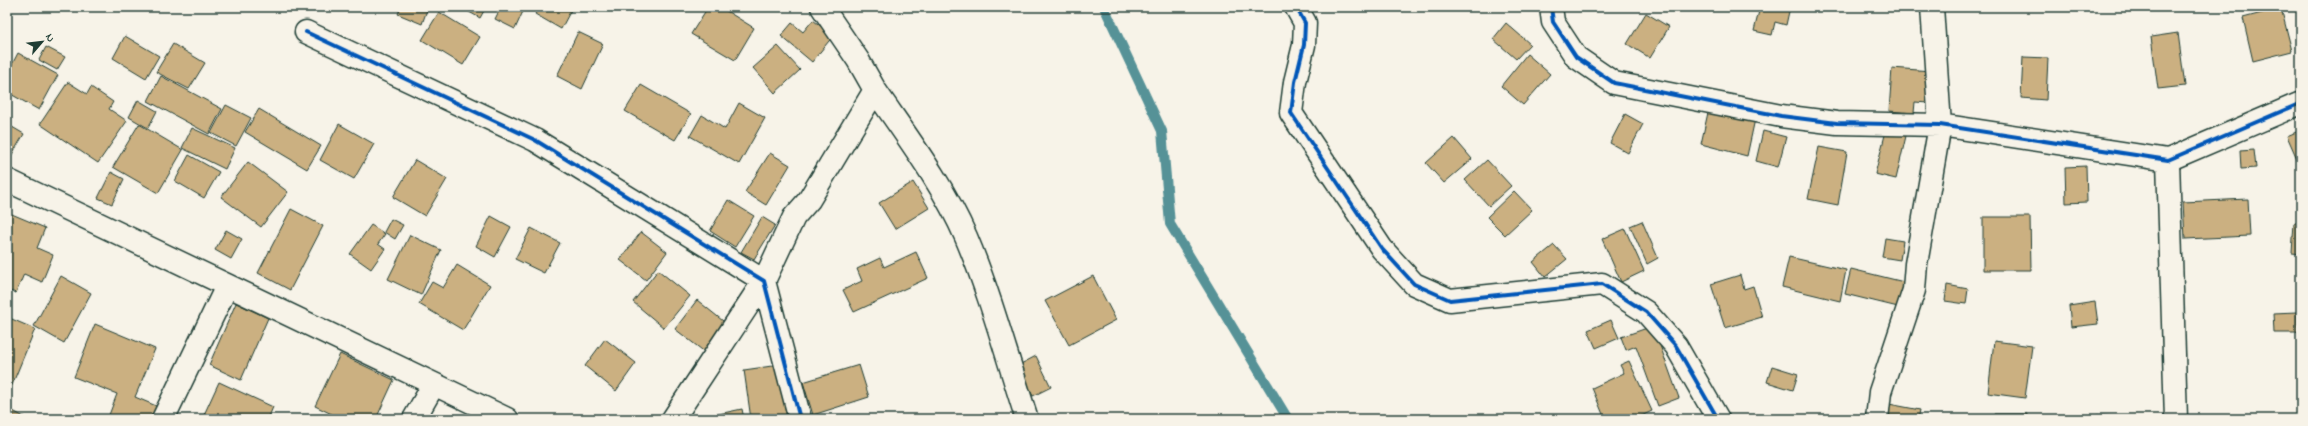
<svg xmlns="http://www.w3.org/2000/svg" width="2308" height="426" viewBox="0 0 2308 426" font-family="'Indie Flower',sans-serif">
<rect width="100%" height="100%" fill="#f7f3e8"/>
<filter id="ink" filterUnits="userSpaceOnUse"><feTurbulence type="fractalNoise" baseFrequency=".025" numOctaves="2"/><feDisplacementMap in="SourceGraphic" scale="8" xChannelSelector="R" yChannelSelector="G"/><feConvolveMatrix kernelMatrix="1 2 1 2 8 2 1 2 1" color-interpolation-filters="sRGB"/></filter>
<g filter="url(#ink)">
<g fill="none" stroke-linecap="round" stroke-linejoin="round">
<path stroke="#579297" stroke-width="10" d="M1104 7 1162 131 1170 224 1288 419"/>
</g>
<path fill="#cbb081" stroke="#1f3d34" d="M401 7H428L422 24 398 14Z
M460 7H486L480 18Z
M501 7H525L515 29 495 19Z
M539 7H566L571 10 561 29 535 14Z
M708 7H720L754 28 735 60 691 34Z
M1760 7H1790L1786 25 1775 22 1772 35 1754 31Z
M2281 8 2292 51 2253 61 2243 18Z
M439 12 480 37 463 65 422 40Z
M1646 13 1669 27 1650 58 1627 44Z
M813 20 833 36 812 62 781 36 792 23 803 32Z
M1506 23 1530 44 1516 59 1493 39Z
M578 32 603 44 582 89 557 76Z
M2178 33 2185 86 2158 89 2151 37Z
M125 36 159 56 146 78 113 58Z
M173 44 205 63 189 89 156 72Z
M778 46 800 70 775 93 753 68Z
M46 47 65 57 57 70 39 60Z
M18 53 58 75 39 110 7 92V74Z
M1527 54 1550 74 1523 105 1501 86Z
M2023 57 2048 58 2046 100 2021 98Z
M1892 68 1931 71 1928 103 1915 102 1914 113 1889 111Z
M161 76 222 109 209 134 148 101Z
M68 82 87 94 91 87 113 102 109 109 127 121 98 163 40 124Z
M641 85 691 114 675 140 625 111Z
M138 100 157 111 148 128 129 117Z
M739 103 765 118 739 164 690 136 702 115 725 129Z
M226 105 251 118 236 146 211 133Z
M1709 108 1755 119 1747 156 1701 144Z
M259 109 321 146 307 169 245 132Z
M1625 114 1643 124 1628 153 1610 143Z
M7 124 24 134 7 163Z
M139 124 183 150 158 193 113 167Z
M339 124 374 144 354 179 320 160Z
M192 128 235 148 225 169 182 148Z
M2301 130V160L2298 161 2287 136Z
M1763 131 1786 137 1778 167 1756 161Z
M1886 131 1906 136 1896 179 1875 174Z
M1454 138 1472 159 1444 183 1426 163Z
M1819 147 1847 152 1838 205 1808 199Z
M2254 150 2256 168 2241 169 2240 151Z
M770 153 790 165 766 205 745 192Z
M189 155 219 172 204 198 175 181Z
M415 160 447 179 425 216 393 197Z
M1487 160 1511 186 1489 206 1465 180Z
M248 162 288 192 261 227 221 197Z
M2086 166 2087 202 2066 203 2065 167Z
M111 172 124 179 112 204 98 198Z
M913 182 929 208 895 229 879 203Z
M1514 191 1532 210 1505 235 1487 217Z
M2248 199 2250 236 2185 239 2183 202Z
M728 200 754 216 735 247 710 231Z
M291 209 323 226 290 290 258 273Z
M7 212 45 228 37 248 53 255 42 282 24 274 16 293 7 290Z
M491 216 511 227 495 257 476 246Z
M762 217 775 225 754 259 741 252Z
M1983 217H2030L2031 270H1983Z
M391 219 403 225 395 239 384 232Z
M1642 221 1658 258 1647 264 1630 226Z
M2294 223H2301V254L2292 253Z
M371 225 385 234 378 244 385 249 371 269 350 254Z
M531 228 560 243 544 273 515 259Z
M1625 229 1644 271 1621 282 1602 239Z
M226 230 242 239 231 259 215 250Z
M641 232 667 252 646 280 620 260Z
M410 235 441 250 421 295 388 279Z
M1885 238 1903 241 1900 260 1882 257Z
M1554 245 1567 259 1545 277 1533 262Z
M916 252 928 278 854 312 843 290 862 281 857 269 880 258 884 267Z
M1789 257 1846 270 1840 301 1782 287Z
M457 265 490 285 463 330 419 304 432 282 443 288Z
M1851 269 1904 282 1898 307 1845 294Z
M658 270 690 296 664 328 633 302Z
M1740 275 1744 289 1753 286 1762 317 1725 328 1711 284Z
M61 276 91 293 64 343 34 326Z
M1093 276 1116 320 1069 345 1045 301Z
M1947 285 1968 289 1966 304 1945 301Z
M697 300 728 325 706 353 675 329Z
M2095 302 2098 324 2071 327 2069 306Z
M236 303 268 318 241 380 209 365Z
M2297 312 2298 333H2274L2273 313Z
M7 317 35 329 8 395 7 394Z
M1611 320 1619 338 1596 348 1588 330Z
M95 324 155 349 135 397 161 408 157 419H118L109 415 117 394 74 377Z
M1653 326 1679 398 1658 406 1636 346 1626 350 1621 337Z
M605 339 636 363 616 391 585 366Z
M1994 341 2032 346 2025 398 1988 393Z
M340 354 394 380 376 419H342L315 406Z
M1036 356 1051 387 1033 396 1017 366Z
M1629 361 1652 411 1635 419H1605L1592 388 1624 373 1620 365Z
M779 365 787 419H751L744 370Z
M859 365 869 397 813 415 803 382Z
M1772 366 1798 374 1793 390 1767 382Z
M219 382 273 407 268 419H202Z
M1889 404 1920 410 1918 419H1886Z
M742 409 744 419H695Z
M13 411 24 417 22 419H8Z
M1995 414H2027V419H1995Z
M2097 415 2134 419H2096Z"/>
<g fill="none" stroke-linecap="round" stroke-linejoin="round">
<g stroke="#1f3d34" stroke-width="25">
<path id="minor" d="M1296 7 1305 23 1304 45 1295 82 1291 113 1382 249 1414 284 1450 300 1602 284 1646 312 1676 346 1718 419
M1551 7 1553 22 1576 57 1614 83 1781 116 1837 123 1940 125 2168 160 2301 103
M306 32 535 140 764 281 800 419
M875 90C907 137 943 184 966 237 991 296 1007 358 1027 419
M2168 160 2176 419
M7 180 507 419
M163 419 227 286
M414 419 434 384
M673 419 764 281 794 217 809 200 875 90 858 60 822 7
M1877 419 1880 392 1914 290 1916 264 1940 125 1932 7"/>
</g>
<use href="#minor" stroke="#f7f3e8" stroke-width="22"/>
<g stroke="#f7f3e8" stroke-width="6">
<path id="cycleway" d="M1296 7 1305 23 1304 45 1295 82 1291 113 1382 249 1414 284 1450 300 1602 284 1646 312 1676 346 1718 419
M1551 7 1553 22 1576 57 1614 83 1781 116 1837 123 1940 125 2168 160 2301 103
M306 32 535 140 764 281 800 419"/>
</g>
<use href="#cycleway" stroke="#0057b8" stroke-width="4"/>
</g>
</g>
<rect width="2308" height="426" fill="none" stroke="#f7f3e8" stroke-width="24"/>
<rect x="12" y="12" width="2284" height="402" fill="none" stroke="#1f3d34" stroke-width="1.5" filter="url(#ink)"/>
<g transform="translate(42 42) rotate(62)" stroke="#f7f3e8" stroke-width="3" paint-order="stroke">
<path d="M0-3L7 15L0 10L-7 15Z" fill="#1f3d34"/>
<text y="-6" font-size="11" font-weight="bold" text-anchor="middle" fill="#1f3d34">N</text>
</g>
</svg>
